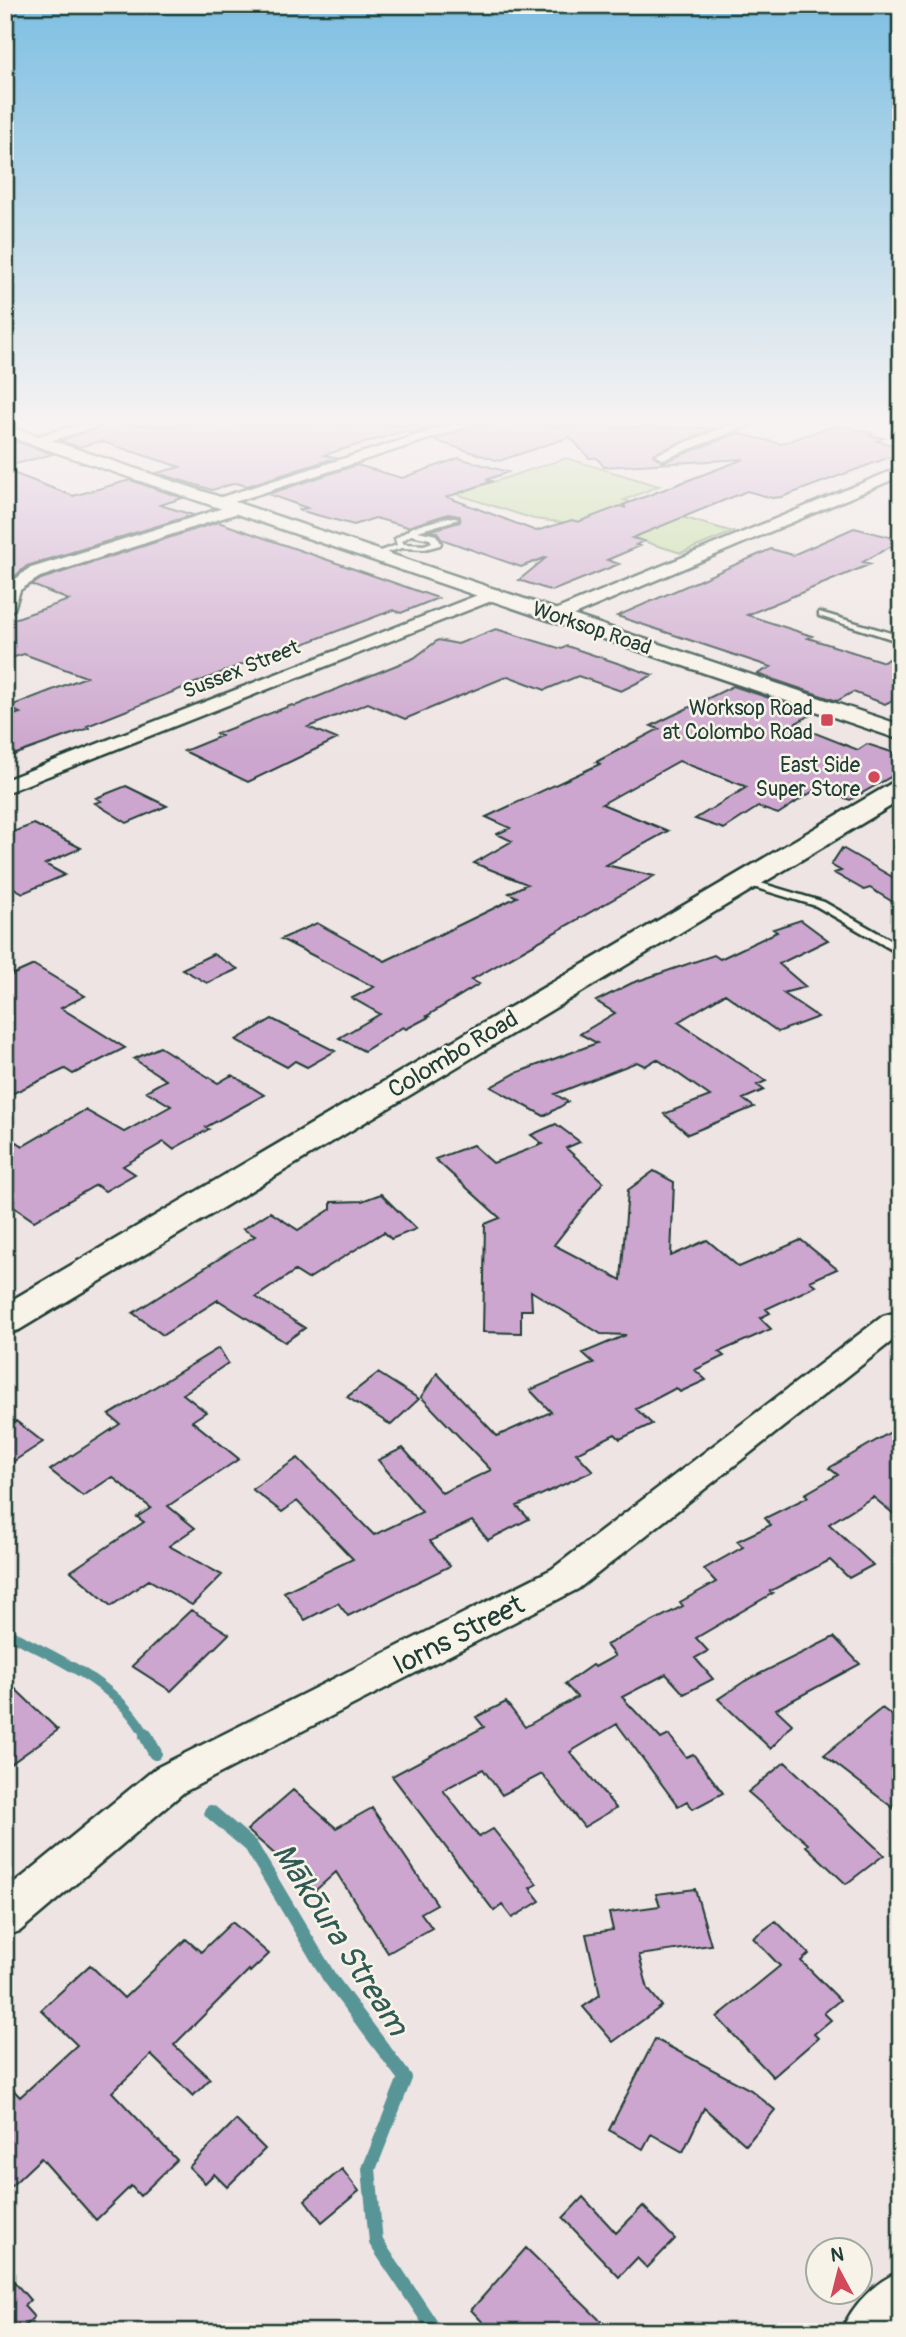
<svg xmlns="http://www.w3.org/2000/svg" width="906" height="2337" viewBox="0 0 906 2337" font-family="Pangolin,sans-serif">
<rect width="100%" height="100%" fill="#eee4e3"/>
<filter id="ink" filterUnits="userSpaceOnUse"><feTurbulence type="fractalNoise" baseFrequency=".0143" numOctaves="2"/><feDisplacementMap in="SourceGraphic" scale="14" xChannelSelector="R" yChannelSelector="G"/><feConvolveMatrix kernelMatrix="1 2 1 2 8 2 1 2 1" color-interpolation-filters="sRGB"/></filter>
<g filter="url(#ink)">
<path fill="#badb94" stroke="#6c8c64" stroke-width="2" d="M566 458 659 486 624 500 733 532 681 553 594 526 534 519 456 494Z"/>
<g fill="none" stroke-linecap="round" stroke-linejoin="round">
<path stroke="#599597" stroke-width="10" d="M5 1632C57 1658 119 1684 147 1738"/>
<path stroke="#599597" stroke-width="14" d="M146 1736 155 1753
M211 1812 251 1846 329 1977 405 2078 369 2169 376 2242 436 2332"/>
</g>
<path fill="#cca6ce" stroke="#1f3d34" stroke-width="2" d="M104 425H440L413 434 404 431 324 455 335 458 247 486 236 483 212 490 157 473 180 467 100 441 79 447 60 441Z
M474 425 716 428 653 454 663 462 738 433 781 444 835 425 872 433 869 435 884 438 877 441 901 447V453L782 497 772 498 747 491 632 538 644 541 636 545 640 546 607 560 619 564 552 591 519 580 547 557 521 567 441 539 437 532 429 531 460 522V516L448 514 408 527 375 518 354 525 298 510 307 508 268 494 357 465 402 478 459 458 508 472 486 480 493 481 447 497 536 531 572 520 578 522 620 506 626 508 623 505 744 459 604 467 597 458H589L570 437 499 461 433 440Z
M5 438 53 454 5 467Z
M5 470 73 496 130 480 183 498 160 505 193 515 27 566 13 578 5 575Z
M218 522 438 598 401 613 393 610 282 652 278 650 87 726 89 728 5 758V718L20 713 8 707 86 677 24 654 5 660V622L69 600 32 585 41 579Z
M854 528 898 539 892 542 897 543 863 562 871 564 747 615 812 636 808 638 884 662 888 659 901 664V696L885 704 853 692 837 701 757 674 771 667 617 616 771 549 793 555Z
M496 629 562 649 567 646 653 675 621 691 578 676 545 690 508 676 405 719 368 703 308 727 337 739 248 782 184 751 221 736 216 734 292 705 295 706 414 658 438 640 458 644Z
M733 686 814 713 796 723 801 724 797 726 858 750 867 744 901 755V771L850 800 818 788 778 814 758 807 724 829 695 819 747 787 679 761 602 804 668 831 606 865 654 876 471 980 479 984 427 1016 429 1017 406 1029 403 1027 364 1051 339 1038 380 1014 352 998 374 987 281 939 317 923 385 961 517 897 509 893 527 884 474 863 512 841 497 834 510 828 486 817 600 764 596 762 659 729 651 726Z
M126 786 167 806 127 823 95 803 101 801 96 798Z
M34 824 81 848 45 864 65 875 23 893 5 883V835Z
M842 848 901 882V907L870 888 864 890 834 873 841 871 831 865Z
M801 920 828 940 779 964 806 987 783 993 818 1017 778 1032 725 994 678 1022 766 1081 757 1085 764 1090 743 1099 754 1107 688 1134 664 1114 710 1096 657 1059 645 1066 637 1062 555 1094 568 1102 544 1116 491 1087 516 1073 597 1043 580 1034 615 1013 596 1001 632 983 714 955 720 959 777 932 773 929Z
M213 954 238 969 207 983 182 969Z
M34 965 85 996 61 1008 125 1048 73 1074 65 1069 5 1097V978Z
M272 1019 335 1051 307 1067 295 1061 287 1067 236 1040Z
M160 1047 218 1083 232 1075 264 1095 206 1127 209 1129 173 1149 164 1142 123 1166 135 1174 105 1191 96 1185 34 1221 5 1201V1148L17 1142 23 1146 85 1110 124 1132 171 1106 146 1091 166 1080 134 1059Z
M556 1124 580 1142 566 1148 603 1182 554 1245 621 1280 628 1190 654 1171 674 1182 671 1256 707 1240 739 1267 801 1240 837 1269 810 1281 816 1286 766 1309 770 1313 760 1318 771 1329 719 1352 724 1356 695 1370 706 1380 680 1392 676 1388 636 1409 652 1424 620 1439 615 1434 576 1453 593 1471 517 1506 529 1519 488 1540 472 1521 430 1541 450 1566 348 1616 338 1603 305 1620 284 1592 353 1559 297 1501 282 1512 252 1489 298 1458 374 1535 422 1512 378 1460 403 1448 442 1493 491 1470 421 1397 437 1373 497 1436 551 1412 530 1390 594 1363 583 1353 626 1335 601 1334 531 1291 532 1310H521V1333L483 1332 485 1224 500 1218 435 1159 473 1145 493 1163 543 1144 531 1135Z
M381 1194 416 1229 391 1239 384 1232 308 1279 295 1271 256 1297 305 1328 285 1342 218 1300 163 1335 133 1313 255 1236 243 1229 270 1212 298 1230 331 1209V1202L362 1201Z
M219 1348 228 1363 183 1394 206 1412 192 1421 239 1459 168 1506 195 1528 169 1546 222 1575 192 1605 149 1580 111 1606 71 1571 144 1522 137 1517 151 1508 112 1477 83 1496 50 1470 120 1424 109 1415Z
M378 1373 419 1399 391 1425 347 1397Z
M16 1421 43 1442 5 1467V1429Z
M901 1426V1520L873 1497 829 1524 873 1565 849 1578 830 1560 770 1591 773 1593 696 1638 708 1651 695 1658 713 1679 684 1694 666 1674 622 1697 661 1739 669 1735 686 1757 693 1754 723 1793 693 1809 687 1801 678 1806 617 1724 570 1752 616 1808 584 1827 542 1774 502 1795 483 1769 443 1790 479 1837 493 1829 537 1884 530 1888 540 1901 512 1918 502 1905 494 1911 392 1776 484 1727 476 1717 506 1702 525 1727 577 1697 565 1684 592 1665 595 1667 615 1656 606 1645 683 1606 680 1602 716 1582 704 1569 743 1547 737 1541 771 1525 765 1518 808 1497 805 1494 838 1475 829 1468Z
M191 1610 229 1634 171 1691 132 1666Z
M834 1637 860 1664 776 1709 792 1724 771 1749 718 1699 745 1681Z
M5 1679 58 1730 5 1768Z
M882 1708 901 1722V1814L824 1755Z
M785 1762 884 1855 846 1884 806 1846 808 1844 748 1792Z
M293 1790 336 1828 372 1808 437 1904 421 1913 432 1928 388 1953 336 1872 316 1890 247 1830Z
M695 1889 711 1945 639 1955 648 1989 662 2006 613 2042 583 2007 600 1995 586 1934 613 1930 609 1913 660 1906 656 1894Z
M776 1921 809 1954 801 1961 840 2000 824 2013 831 2020 814 2034 818 2038 773 2077 717 2017 780 1966 753 1938Z
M232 1922 269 1954 250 1972 249 1970 174 2045 210 2079 193 2096 151 2055 112 2092 177 2160 140 2196 131 2186 96 2220 41 2158 5 2192V2081L20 2097 77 2045 41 2010 90 1965 124 1998 186 1939 201 1952Z
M655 2039 751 2090 775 2110 746 2145 704 2108 683 2152 651 2134 643 2149 609 2130Z
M236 2120 265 2149 227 2187 214 2174 205 2183 189 2167Z
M342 2169 359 2191 322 2222 305 2200Z
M583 2197 616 2233 643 2206 675 2239 647 2268 637 2258 619 2277 563 2218Z
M526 2248 612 2332H492L471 2310Z
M5 2271 30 2300 24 2306 34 2317 18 2332H5Z"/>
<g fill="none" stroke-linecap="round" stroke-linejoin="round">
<g stroke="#1f3d34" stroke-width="5">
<path id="service" d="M449 517 459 519 418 531 436 535 441 543 440 545 425 549 402 548 376 556 372 554 397 545 395 539 413 527ZM411 535 430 539 432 542 424 545 404 544 402 541Z
M819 612 901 636V642L819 616Z
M744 878 824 902 901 946V955L816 906 740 883V879Z"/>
</g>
<g stroke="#1f3d34" stroke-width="5">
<path id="minor" d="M78 425H102L40 444 33 440 35 437Z
M450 425H472L225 505H215L212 502 215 499Z
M729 425H750L667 458 662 459 655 455Z
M901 467V476L562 620 556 621 547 616 550 612Z
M239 503 247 508 244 511 40 577 20 590 14 609 5 614V588L28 569Z
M493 589 499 590 502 594 499 598 5 793V780Z
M894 1313 901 1315V1334L578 1589 184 1792 20 1931 5 1936V1891L156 1768 552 1569 883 1316Z
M901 2271V2332H841C852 2305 874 2282 901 2271Z"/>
</g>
<g stroke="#1f3d34" stroke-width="5">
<path id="tertiary" d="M5 425 901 725V740L5 435Z
M901 781V800L19 1330 5 1334V1304L892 783Z"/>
</g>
<use href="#service" fill="#f7f3e8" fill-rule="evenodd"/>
<use href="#minor" fill="#f7f3e8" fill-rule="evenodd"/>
<use href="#tertiary" fill="#f7f3e8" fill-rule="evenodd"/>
</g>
</g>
<linearGradient id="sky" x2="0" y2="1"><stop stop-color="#7ebfe2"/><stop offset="0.56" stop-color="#f7f3f2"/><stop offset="1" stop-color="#f7f3f2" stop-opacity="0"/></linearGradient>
<rect width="906" height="753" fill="url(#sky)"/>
<g fill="#d1495b" stroke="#f7f3e8" stroke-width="2.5">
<rect x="820" y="713" width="14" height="14" rx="3.5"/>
<circle cx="874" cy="777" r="7"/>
</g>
<g text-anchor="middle" stroke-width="5" stroke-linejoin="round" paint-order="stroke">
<g font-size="21" fill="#1f3d34" stroke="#f7f3e8">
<text transform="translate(592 628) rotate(19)" y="7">Worksop Road</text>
<text transform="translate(241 669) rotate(-22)" y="7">Sussex Street</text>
</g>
<g font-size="21" fill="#1f3d34" stroke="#f7f3e8" text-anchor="end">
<text x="813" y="715">Worksop Road<tspan x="813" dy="24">at Colombo Road</tspan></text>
<text x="860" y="772">East Side<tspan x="860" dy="24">Super Store</tspan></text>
</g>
<g font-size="24" fill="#1f3d34" stroke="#f7f3e8">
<text transform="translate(453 1054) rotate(-31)" y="8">Colombo Road</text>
</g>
<g font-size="28" fill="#1f3d34" stroke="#f7f3e8">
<text transform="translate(458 1634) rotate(-27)" y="10">Iorns Street</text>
</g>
<g font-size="32" font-style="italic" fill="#325a55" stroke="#f7f3e8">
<text transform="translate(341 1939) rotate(57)" y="11">Mākōura Stream</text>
</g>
</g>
<rect width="906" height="2337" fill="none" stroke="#f7f3e8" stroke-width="28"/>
<rect x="14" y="14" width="878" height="2309" fill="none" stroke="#1f3d34" stroke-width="2.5" filter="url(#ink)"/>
<g transform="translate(839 2271) rotate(353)"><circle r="33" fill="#f7f3e8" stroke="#a1aaa0" stroke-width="2"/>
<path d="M0-5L12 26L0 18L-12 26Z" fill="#d1495b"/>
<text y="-10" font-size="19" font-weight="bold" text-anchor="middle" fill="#1f3d34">N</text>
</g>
</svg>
